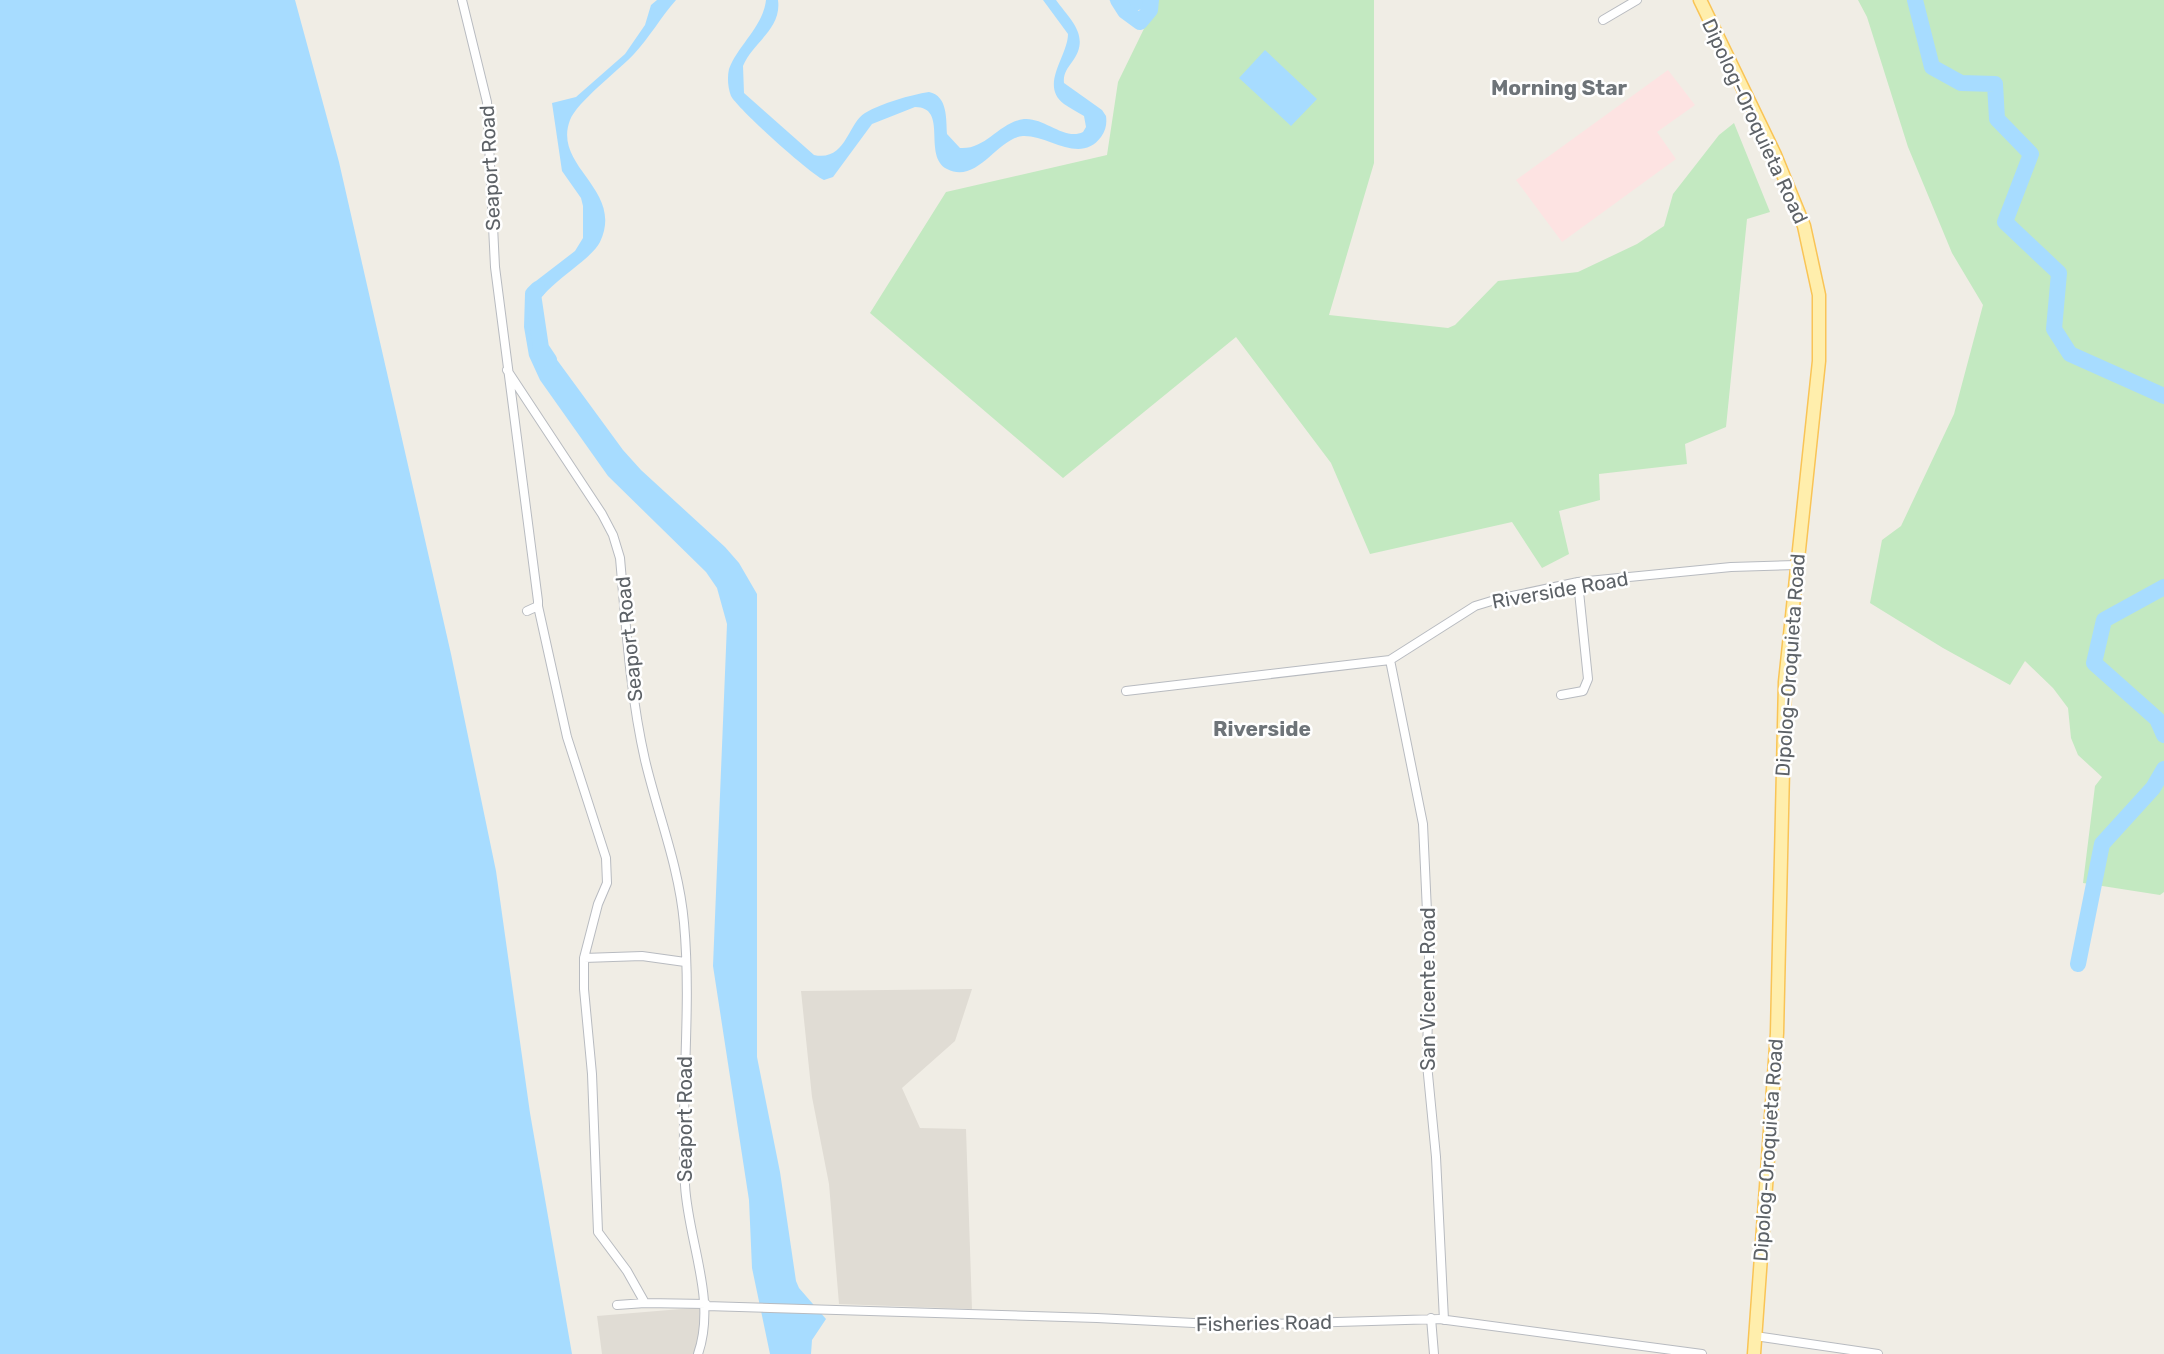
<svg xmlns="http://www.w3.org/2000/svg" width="2164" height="1354" viewBox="0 0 2164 1354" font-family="Rubik,sans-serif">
<rect width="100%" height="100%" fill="#f0ede5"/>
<path fill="#e0dcd4" d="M972 989 955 1041 902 1088 920 1128 966 1129 972 1309 839 1304 829 1184 812 1097 801 991Z
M705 1307 697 1354H602L597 1316Z"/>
<path fill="#fde3e2" d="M1668 70 1695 105 1657 132 1676 159 1562 242 1516 180Z"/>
<path fill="#c3e9c1" d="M1158 0H1374V163L1329 315 1448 328 1455 325 1498 281 1578 272 1637 244 1664 226 1673 194 1719 135 1734 123 1770 212 1747 219 1726 427 1685 444 1687 464 1599 474 1600 500 1559 511 1569 554 1542 568 1512 522 1370 554 1331 463 1236 337 1063 478 870 313 946 192 1107 155 1118 82Z
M1858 0H2164V892L2160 895 2083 883 2095 786 2102 777 2078 755 2071 738 2068 708 2053 688 2025 661 2010 685 1943 648 1870 603 1882 540 1901 526 1954 414 1983 305 1952 253 1908 147 1867 17Z"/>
<path fill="#a7dcff" d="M0 0H295L339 162 451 654 496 871 530 1113 572 1354H0Z
M657 0H676C661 17 649 38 634 54 619 70 577 102 570 120 552 167 625 189 600 242 588 267 510 300 535 337 538 341 545 344 549 349L623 450 641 470 725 547 739 563 757 594V1057L780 1172 796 1281 799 1288 826 1319 812 1340 811 1354H770L752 1268 749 1200 713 966 727 624 717 588 706 572 608 476 540 380 529 356 524 327 525 294 536 281 575 251 583 238V206L581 198 562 171 552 103 576 97 625 54 645 25 651 5Z
M766 0H778C782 29 753 42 743 66L744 93 814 155C846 162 848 123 865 113 882 103 910 95 929 92 948 96 946 119 947 134L960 148C986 150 999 122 1024 119 1044 117 1065 141 1083 132L1086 127 1084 116C1077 112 1070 108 1064 104 1039 85 1068 56 1068 34L1043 0H1056C1071 21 1091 36 1072 62 1067 69 1063 74 1064 83L1102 110 1106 116C1107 124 1106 130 1101 137 1080 165 1049 135 1023 136 997 138 977 185 947 169 922 156 949 107 915 107L872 124 833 177 824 180C810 174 738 109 731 96 728 88 727 78 729 69 738 45 763 27 766 0Z
M1109 0H1148L1143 8 1135 12Z
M1265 50 1317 99 1291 126 1239 78Z"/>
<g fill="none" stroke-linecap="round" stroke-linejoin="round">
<path stroke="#a7dcff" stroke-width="16" d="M1118 0 1125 11 1140 22 1150 10 1151 0
M1915 0 1932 67 1961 83 1995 84 1997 119 2031 154 2005 222 2059 273 2054 329 2070 354 2164 396
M538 289 533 294 541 348 549 360
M2164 587 2104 620 2094 663 2157 719 2164 735
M2078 964 2102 844 2153 788 2164 769"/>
<g stroke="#b8bbc0" stroke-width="10">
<path id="street" d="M462 0 487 102 495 267 538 601V606L527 611
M1603 20 1637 0
M507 370 602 514 613 535 620 558C626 625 630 694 645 760 658 815 679 866 684 923 692 1010 680 1098 685 1185 688 1241 717 1299 698 1354
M538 606 567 737 606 858 607 883 598 904 584 958V989L592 1074 598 1232 627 1271 645 1303 706 1304
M1390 660 1423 824 1429 956 1427 1064 1436 1157 1444 1320
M1126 691 1390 660 1475 606 1498 599 1578 582 1731 567 1796 565
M1561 695 1583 691 1588 679 1578 582
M584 958 642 956 685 962
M617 1305 645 1303
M706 1306 1097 1318 1232 1325 1439 1319 1702 1354
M1431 1318 1434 1354
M1755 1336 1878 1354"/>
</g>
<g stroke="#f9c456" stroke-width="15">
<path id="primary" d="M1700 0 1775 155 1804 226 1819 295V361L1785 682 1777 1033 1754 1354"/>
</g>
<use href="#street" stroke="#fff" stroke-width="8"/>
<use href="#primary" stroke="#ffeeac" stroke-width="12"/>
</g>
<g text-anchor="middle" stroke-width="5" stroke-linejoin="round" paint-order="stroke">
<g font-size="20" fill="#5d6267" stroke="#fff">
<text transform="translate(1755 121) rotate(65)" y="7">Dipolog-Oroquieta Road</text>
<text transform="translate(490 168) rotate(-93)" y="7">Seaport Road</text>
<text transform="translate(1560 590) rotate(-10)" y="7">Riverside Road</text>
<text transform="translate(629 639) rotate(-96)" y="7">Seaport Road</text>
<text transform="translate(1790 665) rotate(-86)" y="7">Dipolog-Oroquieta Road</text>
<text transform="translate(1428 989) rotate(-90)" y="7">San Vicente Road</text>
<text transform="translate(685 1119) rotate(-90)" y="7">Seaport Road</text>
<text transform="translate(1768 1150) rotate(-86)" y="7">Dipolog-Oroquieta Road</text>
<text transform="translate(1264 1323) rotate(-1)" y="7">Fisheries Road</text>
</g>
<g font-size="21" font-weight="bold" fill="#6e7479" stroke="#fff">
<text x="1559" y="95">Morning Star</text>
<text x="1262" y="736">Riverside</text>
</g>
</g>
</svg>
